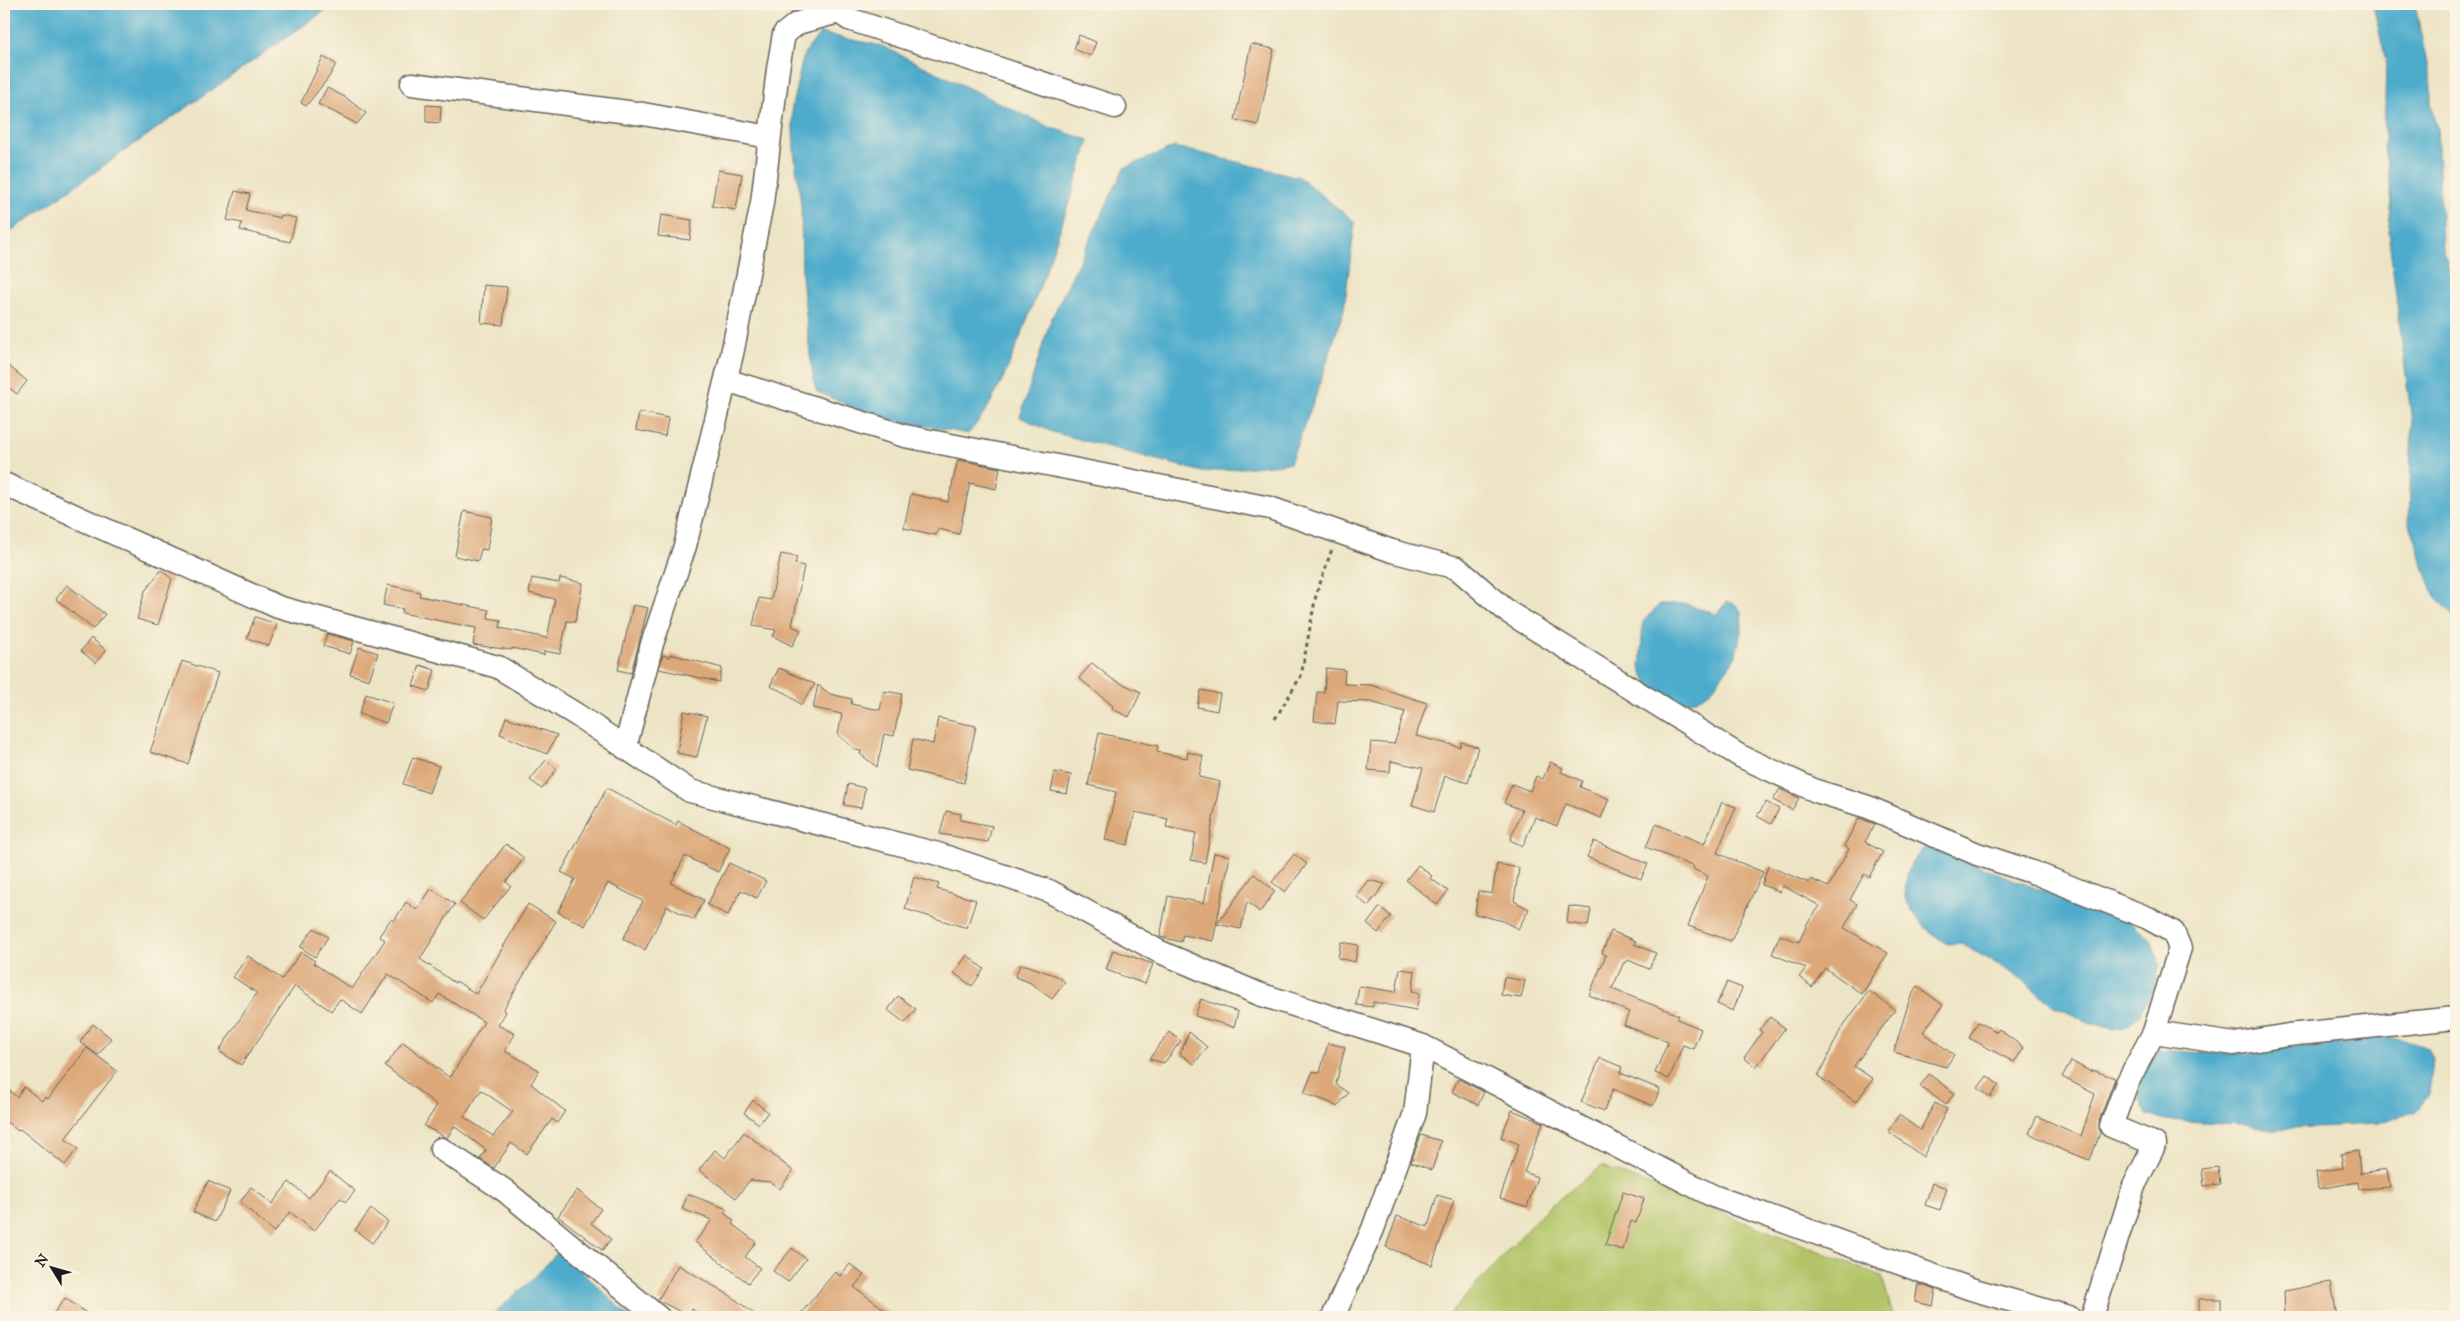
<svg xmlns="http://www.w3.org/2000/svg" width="2460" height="1321" viewBox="0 0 2460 1321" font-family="'IM FELL Great Primer',serif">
<rect width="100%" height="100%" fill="#fcf5e5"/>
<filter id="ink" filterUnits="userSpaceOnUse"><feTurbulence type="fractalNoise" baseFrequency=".02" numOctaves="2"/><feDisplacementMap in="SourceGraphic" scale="10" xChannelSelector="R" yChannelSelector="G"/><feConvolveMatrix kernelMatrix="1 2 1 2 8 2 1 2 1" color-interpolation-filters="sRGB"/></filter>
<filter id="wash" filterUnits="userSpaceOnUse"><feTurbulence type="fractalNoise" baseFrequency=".0096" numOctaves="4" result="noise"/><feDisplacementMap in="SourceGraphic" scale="20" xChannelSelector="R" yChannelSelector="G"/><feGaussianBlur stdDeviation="1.12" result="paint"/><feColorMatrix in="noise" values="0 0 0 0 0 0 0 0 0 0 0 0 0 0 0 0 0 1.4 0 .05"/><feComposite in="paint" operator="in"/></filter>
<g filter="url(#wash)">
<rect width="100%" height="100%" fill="#ede4c5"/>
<path fill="#b3c467" stroke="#687042" d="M1602 1166 1882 1276 1893 1317H1447L1546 1209Z"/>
<path fill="#4daccc" stroke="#346474" d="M4 4H334L4 236Z
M2373 4H2415L2431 84V104L2437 125 2442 244 2456 296V620L2433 592 2409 524 2412 423 2388 231 2392 201 2384 146 2386 61Z
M820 33 882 46 1049 127 1089 140C1069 204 1048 268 1023 330 1008 367 995 404 968 434L870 415 816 391 811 364 802 276 801 205 794 150 792 106 804 54Z
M1175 147 1299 177 1355 222 1344 309 1316 395 1290 463 1203 472 1052 432 1020 417 1050 322 1124 168Z
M1727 602 1735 604 1741 611 1742 627 1735 658 1711 691 1696 700 1681 702 1666 699 1648 683 1640 668 1643 622 1660 604H1686L1716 614Z
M1927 845 2058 897 2129 921 2151 940 2160 966 2152 992 2138 1016 2128 1026 2114 1029 2088 1022 2054 1006 2015 974 1960 943 1947 944 1930 932 1915 916 1905 897 1907 875 1912 861Z
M2379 1037 2401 1039 2428 1048 2433 1060 2429 1095 2416 1111 2378 1124 2272 1129 2244 1124 2165 1120 2152 1115 2147 1116C2139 1101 2132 1078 2143 1063 2146 1058 2154 1054 2158 1050L2221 1054 2258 1053 2279 1048 2350 1043Z
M560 1250 629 1317H500L494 1313 532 1280Z"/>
<g id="blocks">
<path fill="#dca879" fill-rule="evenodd" d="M1079 35 1096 42 1091 56 1074 49Z
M1251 44 1274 49 1258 125 1235 120Z
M323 57 336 64 329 77 306 106 301 103Z
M327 88 345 97 366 113 357 124 318 104Z
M426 105 441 106 440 123 426 122Z
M718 170 742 174 736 210 712 206Z
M235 191 250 194 246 210 280 218 281 215 296 218 290 242 240 230 242 223 227 220Z
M661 215 692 220 690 240 658 236Z
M484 285 507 287 503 325 481 323Z
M4 362 27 381 17 394 4 384Z
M639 412 668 418 665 436 636 430Z
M958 460 1000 468 996 489 970 483 959 534 938 529 936 535 904 528 911 494 948 502Z
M464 511 492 517 487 550 481 549 478 561 455 556Z
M781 554 797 557 795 564 804 566 792 626 801 630 792 646 773 636 776 630 753 626 759 598 771 600Z
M161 570 172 579 158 625 137 619 145 591Z
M532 578 559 583 560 578 583 583 575 622 567 621 560 654 544 651V655L512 648V650L473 645 476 628 402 613 403 609 383 605 388 585 420 592 419 596 489 610 488 618 501 620 500 628 547 638 555 599 529 593Z
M67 585 105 614 93 629 56 599Z
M633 605 648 608 631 673 618 670Z
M255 617 277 624 269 646 247 638Z
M327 634 354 641 350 654 323 646Z
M91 638 106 650 96 663 81 651Z
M359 647 378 653 369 680 350 674Z
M670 654 722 668 719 682 659 669 663 655 670 657Z
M182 661 218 673 188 764 150 752Z
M1092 663 1112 679 1141 692 1129 717 1112 709 1113 706 1079 678Z
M420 665 435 670 429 691 413 686Z
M779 668 815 684 801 705 786 693 770 686Z
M1326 668 1345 670 1344 684 1371 685 1427 703 1416 736 1460 747 1461 742 1478 747 1468 783 1445 776 1434 812 1412 805 1423 768 1391 761 1390 772 1368 770 1371 742 1394 744 1405 712 1371 702 1338 701 1335 724 1314 721 1317 692H1324Z
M818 685 830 694 852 699 851 704 880 710 884 691 902 694 894 736 884 734 877 767 860 754 861 751 856 750 838 735 842 714 813 708Z
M1201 690 1220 694 1217 711 1197 707Z
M366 694 393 703 386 723 359 714Z
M684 711 707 716 697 757 677 753Z
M506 717 557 735 547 754 500 734Z
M938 718 976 726 964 783 907 770 913 739 933 744Z
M1099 733 1158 746 1157 752 1187 758 1188 752 1203 756 1199 777 1220 782 1205 863 1191 860 1196 833 1166 827 1168 819 1135 812 1128 845 1105 840 1116 792 1088 785Z
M413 757 439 766 429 793 403 784Z
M546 760 557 769 542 789 530 780Z
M1550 762 1563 768 1561 772 1582 781 1580 787 1609 799 1601 818 1566 804 1557 826 1535 817 1523 846 1510 840 1522 810 1504 803 1512 784 1530 791 1536 776 1543 779Z
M1055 772 1071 775 1067 794 1051 791Z
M848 784 865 788 861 808 844 805Z
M607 788 676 825 678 821 730 848 718 872 685 856 671 883 704 900 694 920 667 906 645 950 623 939 643 901 608 883 585 926 558 912 575 879 561 872Z
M1780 789 1799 798 1792 810 1773 800Z
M1722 802 1736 807 1717 853 1763 872 1731 941 1688 926 1708 876 1693 869 1694 867 1646 847 1656 824 1704 844Z
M1766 802 1779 809 1771 824 1757 816Z
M946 811 961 814 960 820 992 826 988 842 940 834Z
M1859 818 1875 824 1865 842 1883 852 1869 877 1864 874 1850 900 1857 904 1844 928 1888 953 1862 994 1825 968 1812 987 1799 977 1806 968 1772 954 1780 935 1799 942 1808 922 1820 906 1783 886 1780 892 1762 885 1768 866 1809 883 1811 879 1828 887 1849 849 1844 846Z
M1594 841 1648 864 1641 879 1587 857Z
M506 844 524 858 506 882 511 886 483 920 460 903Z
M1214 853 1230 856 1213 941 1183 935 1181 942 1160 937 1168 896 1204 903Z
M1294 854 1307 864 1285 892 1272 882Z
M729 863 766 881 757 898 741 890 728 915 707 905Z
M1497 864 1519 868 1514 901 1529 909 1518 929 1503 921 1475 914 1478 891 1492 894Z
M1418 865 1432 876 1430 878 1448 891 1437 905 1406 880Z
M1254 874 1275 891 1260 912 1247 902 1241 929 1217 924Z
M914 877 939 884 937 889 976 900 967 928 905 909Z
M1368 880 1385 884 1368 906 1356 896Z
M431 889 455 904 420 959 455 983 456 981 476 994 528 904 556 921 503 1010 506 1012 498 1025 515 1034 505 1051 539 1070 531 1084 565 1111 557 1123 552 1119 527 1154 511 1143 494 1168 480 1159 486 1150 454 1126 447 1138 424 1126 437 1105 385 1066 403 1042 450 1078 484 1022 439 994 433 1003 388 974 362 1014 340 999 331 1011 295 986 241 1065 219 1051 257 993 233 977 248 956 282 979 301 952 315 961 313 963 352 989 385 940 379 936 391 919 394 921 406 902 417 910ZM481 1090 513 1112 493 1136 464 1117Z
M1569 906 1591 909 1588 926 1567 923Z
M1380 907 1391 916 1378 933 1367 924Z
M314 928 328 937 315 957 300 947Z
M1611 931 1636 941 1634 944 1656 953 1649 969 1628 960 1626 963 1624 962 1612 989 1679 1015 1677 1019 1701 1029 1693 1049 1683 1045 1669 1079 1655 1073 1668 1042 1624 1025 1629 1012 1589 995 1606 955 1602 953Z
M1341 942 1358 945 1355 962 1338 958Z
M1113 950 1153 964 1145 984 1106 970Z
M967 955 984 969 972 986 954 973Z
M1020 965H1026L1057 976 1065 982 1052 999 1029 982 1015 977Z
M1400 969 1415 971 1412 991 1420 993 1416 1010 1373 1002V1007L1356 1005 1359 986 1396 992Z
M1504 977 1525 981 1521 998 1501 995Z
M1727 982 1742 988 1733 1011 1717 1004Z
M1917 986 1943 1005 1923 1032 1954 1055 1946 1067 1894 1052 1909 1001Z
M1869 991 1895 1010 1854 1066 1873 1079 1856 1102 1818 1076 1841 1029Z
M898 996 916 1009 905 1023 888 1010Z
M1201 999 1238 1012 1234 1027 1195 1016Z
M1770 1017 1785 1028 1756 1067 1744 1058 1762 1032 1759 1030Z
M1978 1022 1997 1032 1999 1029 2024 1048 2014 1062 1969 1038Z
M93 1024 111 1038 98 1055 80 1042Z
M1169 1032 1181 1041 1164 1063 1149 1059Z
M1189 1032 1207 1047 1194 1064 1180 1054Z
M1328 1043 1345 1047 1336 1084 1348 1093 1337 1107 1331 1103 1304 1093 1313 1071 1320 1073Z
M87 1048 117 1071 65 1139 78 1148 65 1165 20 1129 18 1131 4 1120V1086L17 1097 24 1087 42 1101 45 1097 48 1099Z
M1600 1058 1622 1067 1620 1073 1660 1089 1653 1106 1613 1089 1604 1111 1581 1102Z
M2071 1061 2091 1072 2092 1070 2115 1078 2099 1121 2100 1133 2090 1160 2064 1151 2029 1133 2037 1116 2081 1136 2095 1094 2062 1077Z
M1929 1074 1954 1093 1946 1105 1920 1086Z
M1987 1076 1999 1085 1990 1097 1978 1088Z
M1458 1079 1484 1092 1478 1105 1452 1092Z
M753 1100 768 1112 759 1124 744 1113Z
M1935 1103 1947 1109 1923 1157 1888 1131 1899 1115 1920 1130Z
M1512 1110 1543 1123 1524 1172 1537 1177 1527 1207 1500 1198 1519 1144 1501 1137Z
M744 1132 793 1171 780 1189 770 1182 750 1180 736 1198 699 1170 715 1150 725 1158Z
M1421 1135 1441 1141 1432 1170 1411 1162Z
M2358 1151 2360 1173 2387 1169 2390 1187 2359 1189 2358 1182 2318 1189 2316 1172 2343 1168 2341 1154Z
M2218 1167 2220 1184 2204 1186 2202 1169Z
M330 1171 355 1191 346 1202 340 1198 314 1231 290 1212 274 1232 240 1202 251 1187 272 1204 289 1182 309 1198Z
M208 1181 230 1191 215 1222 193 1212Z
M1932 1183 1947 1188 1940 1210 1925 1205Z
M577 1190 601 1209 591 1223 611 1239 602 1250 558 1216Z
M1623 1192 1644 1199 1636 1223 1631 1221 1623 1250 1605 1245Z
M688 1194 727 1209 724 1213 734 1221 732 1224 756 1242 745 1257 760 1268 748 1283 695 1242 712 1220 682 1209Z
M1437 1195 1454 1200 1432 1265 1386 1247 1397 1216 1428 1227Z
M371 1209 388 1222 372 1243 355 1230Z
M792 1248 806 1259 788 1282 773 1271Z
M850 1264 864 1275 854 1287 895 1317H798L835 1272 840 1276Z
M678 1265 731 1296 758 1317H703L692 1309 688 1316 658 1300Z
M2331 1282 2337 1317H2285L2284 1291Z
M1918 1284 1936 1290 1933 1306 1915 1302Z
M65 1298 92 1317H51Z
M2199 1299H2221V1317H2199Z"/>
</g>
</g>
<g filter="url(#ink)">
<use href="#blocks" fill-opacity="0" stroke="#656257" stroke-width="1"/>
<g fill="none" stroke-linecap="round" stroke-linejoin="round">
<g stroke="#656257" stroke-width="25">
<path id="minor" d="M839 12 849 19 1115 107
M412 84 643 114 769 137
M726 380 905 436 1270 508 1392 551 1457 568 1508 612 1740 756 1816 791 1868 807 1977 854 2035 873 2148 918 2173 932 2180 948 2154 1032 2127 1083 2111 1126 2155 1144 2134 1186 2092 1317
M4 484 278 607 498 667 577 715 690 791 938 854 1049 891 1158 951 1259 994 1423 1046 1713 1196 1971 1289 2069 1317
M625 748 652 644 685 546 732 354 762 203 778 69 784 34 798 23 839 12 844 4
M2154 1032 2234 1044 2288 1035 2456 1018
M441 1149 504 1190 658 1317
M1333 1317 1373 1229 1415 1113 1423 1046"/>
</g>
<path stroke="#656257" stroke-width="3" stroke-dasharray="4 4" stroke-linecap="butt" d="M1275 719 1301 676 1316 595 1332 549"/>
<use href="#minor" stroke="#fff" stroke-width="22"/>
</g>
</g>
<rect width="2460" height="1321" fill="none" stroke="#fcf5e5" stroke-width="20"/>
<g transform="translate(52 1268) rotate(307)" stroke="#fcf5e5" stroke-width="4" paint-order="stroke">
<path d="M0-4L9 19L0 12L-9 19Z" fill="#1c1c1c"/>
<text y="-8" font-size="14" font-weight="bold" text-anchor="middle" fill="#1c1c1c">N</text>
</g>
</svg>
